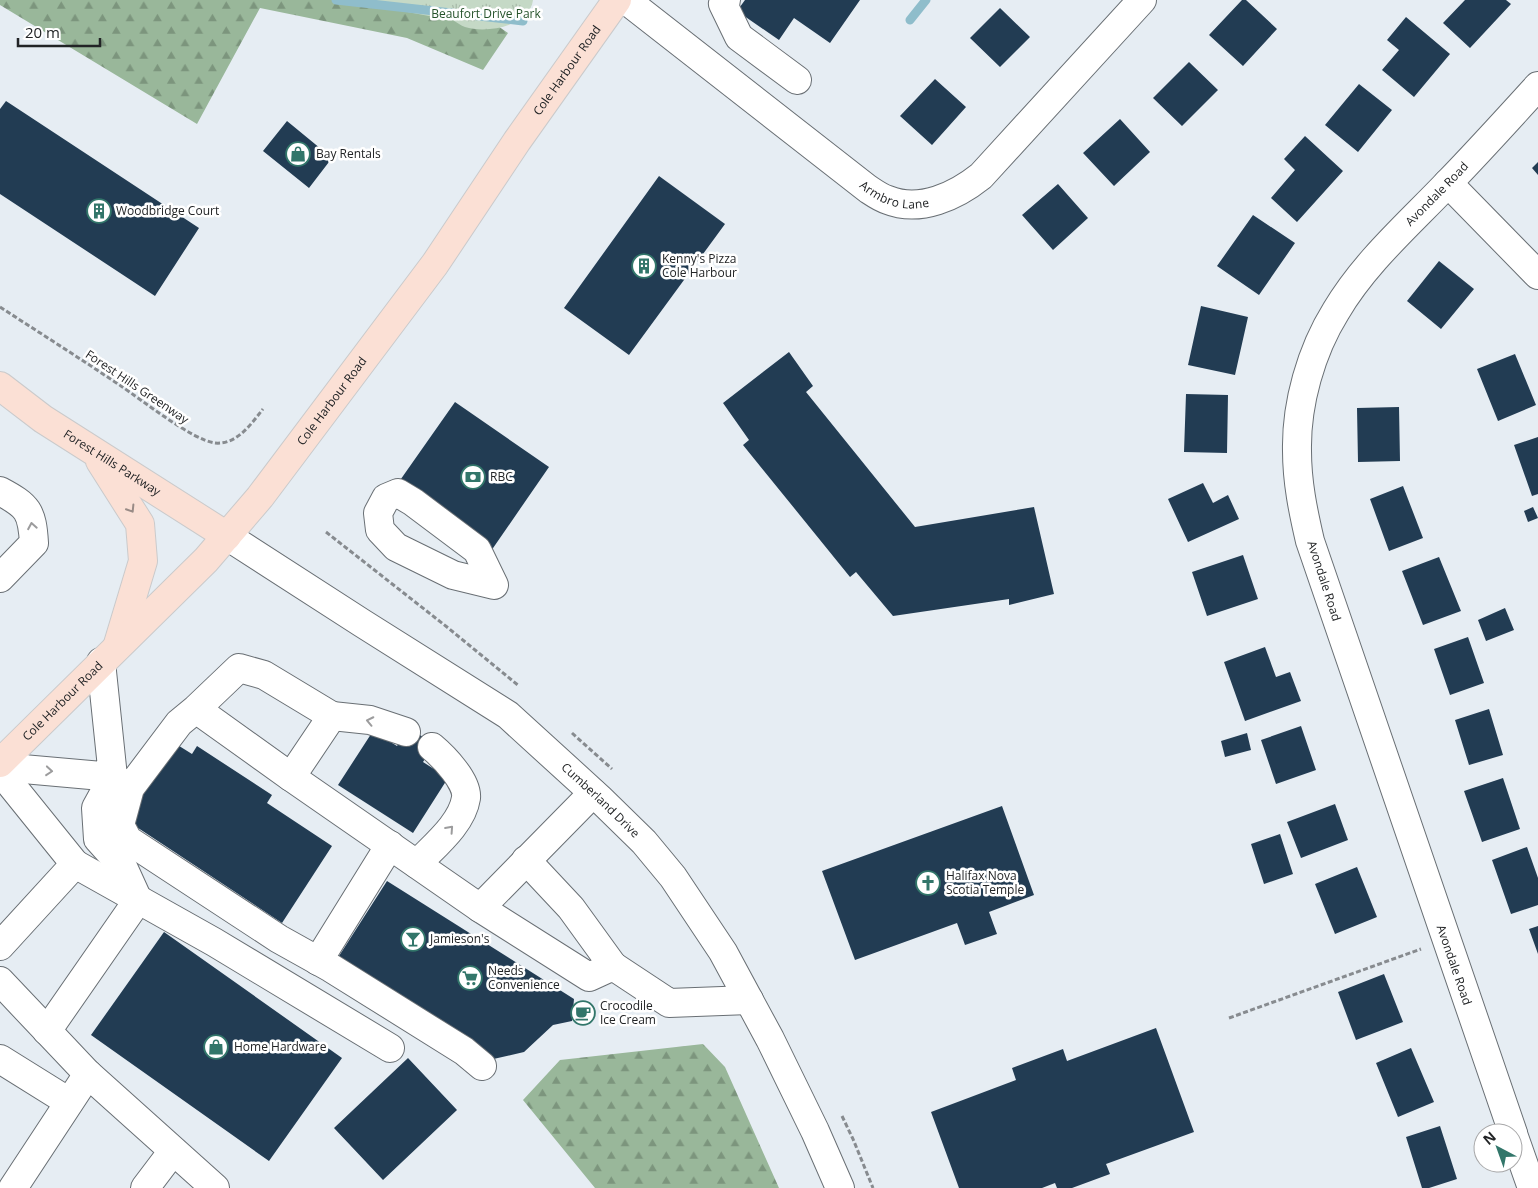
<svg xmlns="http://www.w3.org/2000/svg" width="1538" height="1188" viewBox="0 0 1538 1188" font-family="'Open Sans',sans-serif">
<defs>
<pattern id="forest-firs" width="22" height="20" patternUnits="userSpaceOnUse" patternTransform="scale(1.25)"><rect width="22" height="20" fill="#99b79a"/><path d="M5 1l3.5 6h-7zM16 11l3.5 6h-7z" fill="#7c957d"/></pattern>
<pattern id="park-tufts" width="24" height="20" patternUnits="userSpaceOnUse" patternTransform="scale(1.25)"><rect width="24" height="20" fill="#c5d9c6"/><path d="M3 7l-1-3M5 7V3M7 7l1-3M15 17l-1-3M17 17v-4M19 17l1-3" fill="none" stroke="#a9baaa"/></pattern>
</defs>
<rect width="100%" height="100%" fill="#e6edf3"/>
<path fill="url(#forest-firs)" d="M0 0H460L508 33 483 70 407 38 260 8 197 124 0 5Z
M703 1044 725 1067 779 1188H595L523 1100 560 1060Z"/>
<path fill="url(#park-tufts)" d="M371 0H533C530 26 487 34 465 27 457 24 450 17 442 13L429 16 397 10Z"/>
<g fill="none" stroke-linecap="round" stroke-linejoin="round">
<path stroke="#8fbdcb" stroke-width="9" d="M336 0 523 21
M910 20 926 0"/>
</g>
<path fill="#223c53" d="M745 0H860L830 43 794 18 779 40 737 11Z
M1242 0H1246L1277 29 1243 66 1209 35Z
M1465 0H1506L1511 4 1470 48 1443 23Z
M1000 8 1030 37 1000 67 970 38Z
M1406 17 1450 54 1414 97 1382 70 1399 50 1387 40Z
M1189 62 1218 90 1182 126 1153 98Z
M935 79 966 107 932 145 900 116Z
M1359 84 1392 110 1358 152 1325 125Z
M6 101 199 228 155 296 0 194V109Z
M1120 119 1150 152 1114 186 1083 153Z
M287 121 332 158 309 188 263 151Z
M1305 136 1343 171 1297 222 1271 198 1295 170 1284 159Z
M1538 162V175L1532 168Z
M659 176 725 224 629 355 564 308Z
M1058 184 1088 218 1053 250 1022 215Z
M1253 215 1295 243 1259 295 1217 266Z
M1439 261 1474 289 1441 329 1407 301Z
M1201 306 1248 317 1235 375 1188 365Z
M789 352 813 386 806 392 915 527 1034 507 1054 594 1009 605V599L893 616 856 572 850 577 743 445 749 440 723 403Z
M1515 354 1536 405 1498 421 1477 369Z
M1186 394 1228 395 1227 453 1184 452Z
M455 402 549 467 491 551 396 486Z
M1399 407 1400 461 1358 462 1357 408Z
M1538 437V494L1532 496 1514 445Z
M1203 483 1213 503 1228 495 1239 519 1188 542 1168 499Z
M1403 486 1423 538 1389 551 1370 499Z
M1533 507 1538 518 1528 522 1524 511Z
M1243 555 1258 599 1207 616 1192 572Z
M1439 557 1461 611 1423 625 1402 571Z
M1505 608 1514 630 1486 641 1478 620Z
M1468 637 1484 683 1450 695 1434 649Z
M1265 647 1276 677 1290 672 1301 701 1245 721 1224 662Z
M1489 709 1503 755 1469 765 1455 720Z
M1301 726 1316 770 1276 784 1261 740Z
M409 728 434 744 423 762 448 778 413 833 338 785 373 731 397 746Z
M1247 733 1251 750 1225 757 1221 741Z
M176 744 192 754 197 746 272 795 267 803 332 846 282 923 126 820Z
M1503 778 1520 829 1482 842 1464 791Z
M1335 804 1348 840 1301 858 1287 822Z
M1002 806 1034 895 989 912 997 934 965 945 957 923 855 960 822 871Z
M1280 834 1293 874 1264 884 1251 844Z
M1527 847 1538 878V905L1511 914 1492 860Z
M1357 867 1377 917 1335 934 1315 884Z
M387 881 574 999 572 1021 553 1025 524 1052 489 1060 339 956Z
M1538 926V954L1529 929Z
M164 932 342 1058 269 1161 91 1035Z
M1384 974 1403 1022 1356 1040 1338 992Z
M1156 1028 1194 1132 1106 1164 1110 1174 1072 1188H1057L1055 1183 1042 1188H959L931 1112 1016 1080 1012 1068 1063 1049 1067 1061Z
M1411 1048 1434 1102 1398 1117 1376 1063Z
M408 1058 457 1110 383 1180 334 1128Z
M1440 1126 1457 1179 1429 1188H1422L1406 1137Z"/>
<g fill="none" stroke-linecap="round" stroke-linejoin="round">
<g stroke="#696f74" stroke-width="30">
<g id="minor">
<path id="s1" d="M626 0 868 189C874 193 881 198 888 200 920 213 956 196 981 176L1142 0"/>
<path d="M726 0 723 4 739 37 797 80"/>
<path d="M1448 183 1538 275"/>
<path d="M0 491C28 506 32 511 34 543L0 578"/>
<path d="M398 493 413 502 477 550 494 585 453 575 396 547 380 530 378 513 386 498Z"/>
<path id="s2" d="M227 536 362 623 508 715 599 798 644 842 673 877 723 952 770 1039 815 1131 840 1188"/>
<path d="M196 709 291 777 332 716 264 675 239 668 196 709 179 723 130 788 120 825 128 840 279 939 331 968 464 1051 482 1066"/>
<path d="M332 716 370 720 406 732"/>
<path d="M0 767 113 777 101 662"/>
<path d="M0 771 75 864 0 946"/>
<path d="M291 777 480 908 593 793"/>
<path d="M526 860 571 908 613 966"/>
<path d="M75 864 214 942 390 1048"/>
<path d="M417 864C434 846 462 824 466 798 468 782 444 757 432 747"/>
<path d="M480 908 589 977 613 966 669 1003 749 1000"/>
<path d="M318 961 390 845"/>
<path d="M0 981 88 1074 215 1188"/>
<path d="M47 1031 138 900 123 867 98 839 96 808 113 777 130 788"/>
<path d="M0 1059 69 1102"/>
<path id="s3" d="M1513 1133 1310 541C1303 511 1297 482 1297 451 1296 404 1311 351 1336 311 1365 262 1409 224 1448 183 1479 151 1508 119 1538 86"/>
<path d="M1513 1134 1532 1188"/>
<path d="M13 1188 88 1074"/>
<path d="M145 1188 173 1151"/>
</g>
</g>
<g stroke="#cacacb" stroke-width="30">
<g id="major">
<path id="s4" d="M0 386 43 419 227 536"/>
<path d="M100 461 140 524 143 561 118 644"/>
<path id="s5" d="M0 763 206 560 260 497 435 264 517 141 617 0"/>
</g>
</g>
<path stroke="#878b8f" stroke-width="3" stroke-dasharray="5 2.5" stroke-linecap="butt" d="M0 307C40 333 81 359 121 386 142 400 192 440 215 443 237 445 251 424 263 409
M326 532 447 627 519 686
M572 733 612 769
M1229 1018 1421 949
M842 1116 853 1139 873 1188"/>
<use href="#minor" stroke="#fff" stroke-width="28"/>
<use href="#major" stroke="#fbe0d5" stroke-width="28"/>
</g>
<defs><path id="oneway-chevron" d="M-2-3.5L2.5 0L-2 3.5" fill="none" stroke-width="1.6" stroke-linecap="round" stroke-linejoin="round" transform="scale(1.25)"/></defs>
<use stroke="#998b86" href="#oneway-chevron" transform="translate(131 509) rotate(58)"/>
<g stroke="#9c9c9d">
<use href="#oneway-chevron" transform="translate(32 526) rotate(-100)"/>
<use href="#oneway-chevron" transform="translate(370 721) rotate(-168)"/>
<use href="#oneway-chevron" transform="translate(49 771) rotate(5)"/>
<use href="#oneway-chevron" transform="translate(450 829) rotate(-48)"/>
</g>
<defs>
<g id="shop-ring" transform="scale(1.25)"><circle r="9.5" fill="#fff" stroke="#32766a" stroke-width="1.5"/><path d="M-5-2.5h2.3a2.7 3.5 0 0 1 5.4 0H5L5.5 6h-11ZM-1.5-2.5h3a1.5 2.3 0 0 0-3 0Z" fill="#32766a"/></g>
<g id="building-ring" transform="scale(1.25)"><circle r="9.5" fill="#fff" stroke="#32766a" stroke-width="1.5"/><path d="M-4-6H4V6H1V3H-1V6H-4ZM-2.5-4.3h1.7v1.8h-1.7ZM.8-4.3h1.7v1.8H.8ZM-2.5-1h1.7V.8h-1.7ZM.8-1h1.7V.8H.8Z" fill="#32766a"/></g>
<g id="bank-ring" transform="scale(1.25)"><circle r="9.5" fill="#fff" stroke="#32766a" stroke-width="1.5"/><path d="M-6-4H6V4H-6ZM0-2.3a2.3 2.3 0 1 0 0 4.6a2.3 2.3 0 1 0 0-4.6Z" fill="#32766a"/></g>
<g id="church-ring" transform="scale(1.25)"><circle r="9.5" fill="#fff" stroke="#32766a" stroke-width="1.5"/><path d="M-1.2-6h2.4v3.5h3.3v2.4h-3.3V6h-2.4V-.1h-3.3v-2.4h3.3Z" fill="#32766a"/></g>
<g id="bar-ring" transform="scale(1.25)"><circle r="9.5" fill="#fff" stroke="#32766a" stroke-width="1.5"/><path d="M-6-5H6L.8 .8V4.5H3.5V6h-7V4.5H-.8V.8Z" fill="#32766a"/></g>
<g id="supermarket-ring" transform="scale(1.25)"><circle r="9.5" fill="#fff" stroke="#32766a" stroke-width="1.5"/><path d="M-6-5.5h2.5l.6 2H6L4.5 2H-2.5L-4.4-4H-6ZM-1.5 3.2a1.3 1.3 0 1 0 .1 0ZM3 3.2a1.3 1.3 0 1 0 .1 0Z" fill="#32766a"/></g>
<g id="cafe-ring" transform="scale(1.25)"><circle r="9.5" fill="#fff" stroke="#32766a" stroke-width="1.5"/><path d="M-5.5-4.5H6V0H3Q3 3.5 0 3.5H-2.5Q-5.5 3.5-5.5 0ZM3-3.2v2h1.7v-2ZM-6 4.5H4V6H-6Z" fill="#32766a"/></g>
</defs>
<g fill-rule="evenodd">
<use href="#shop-ring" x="298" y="154"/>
<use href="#building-ring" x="99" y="211"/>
<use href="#building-ring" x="644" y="266"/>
<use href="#bank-ring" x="473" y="477"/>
<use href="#church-ring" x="928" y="883"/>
<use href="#bar-ring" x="413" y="939"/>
<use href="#supermarket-ring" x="470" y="978"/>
<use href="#cafe-ring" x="583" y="1013"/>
<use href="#shop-ring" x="216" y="1047"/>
</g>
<g text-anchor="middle" stroke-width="5" stroke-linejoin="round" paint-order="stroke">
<g font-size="12" fill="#26532b" stroke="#fff">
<text x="486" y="18">Beaufort Drive Park</text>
</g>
<g font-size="12" fill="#222426" stroke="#fff">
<text dy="4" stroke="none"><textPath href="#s5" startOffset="898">Cole Harbour Road</textPath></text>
<text dy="4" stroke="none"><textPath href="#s1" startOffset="335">Armbro Lane</textPath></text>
<text dy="4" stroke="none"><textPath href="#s3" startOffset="1019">Avondale Road</textPath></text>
<text transform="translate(137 387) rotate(34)" y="4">Forest Hills Greenway</text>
<text dy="4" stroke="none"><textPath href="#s5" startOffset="492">Cole Harbour Road</textPath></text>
<text dy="4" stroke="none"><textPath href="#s4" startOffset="136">Forest Hills Parkway</textPath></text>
<text transform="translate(1324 581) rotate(72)" y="4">Avondale Road</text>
<text dy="4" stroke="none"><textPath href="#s5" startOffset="88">Cole Harbour Road</textPath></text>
<text dy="4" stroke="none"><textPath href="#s2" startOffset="459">Cumberland Drive</textPath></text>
<text transform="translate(1454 965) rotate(71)" y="4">Avondale Road</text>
</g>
<g font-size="12" fill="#222426" stroke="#fff" text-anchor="start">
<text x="316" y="158">Bay Rentals</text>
<text x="116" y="215">Woodbridge Court</text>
<text x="662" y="263">Kenny's Pizza<tspan x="662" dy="14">Cole Harbour</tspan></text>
<text x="490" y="481">RBC</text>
<text x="946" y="880">Halifax Nova<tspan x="946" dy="14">Scotia Temple</tspan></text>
<text x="430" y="943">Jamieson's</text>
<text x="488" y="975">Needs<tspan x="488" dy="14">Convenience</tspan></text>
<text x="600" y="1010">Crocodile<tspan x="600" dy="14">Ice Cream</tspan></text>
<text x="234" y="1051">Home Hardware</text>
</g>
</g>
<g transform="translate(1498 1148) rotate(319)"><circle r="24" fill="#ffffff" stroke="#a7a7a8"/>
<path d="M0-4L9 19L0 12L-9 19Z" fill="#32766a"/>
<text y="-8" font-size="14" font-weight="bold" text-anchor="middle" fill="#222426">N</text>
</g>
<path d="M18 38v8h82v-8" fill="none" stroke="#222426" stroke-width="2.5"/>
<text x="25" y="38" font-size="15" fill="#222426" stroke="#ffffff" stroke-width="4" paint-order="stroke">20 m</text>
</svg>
